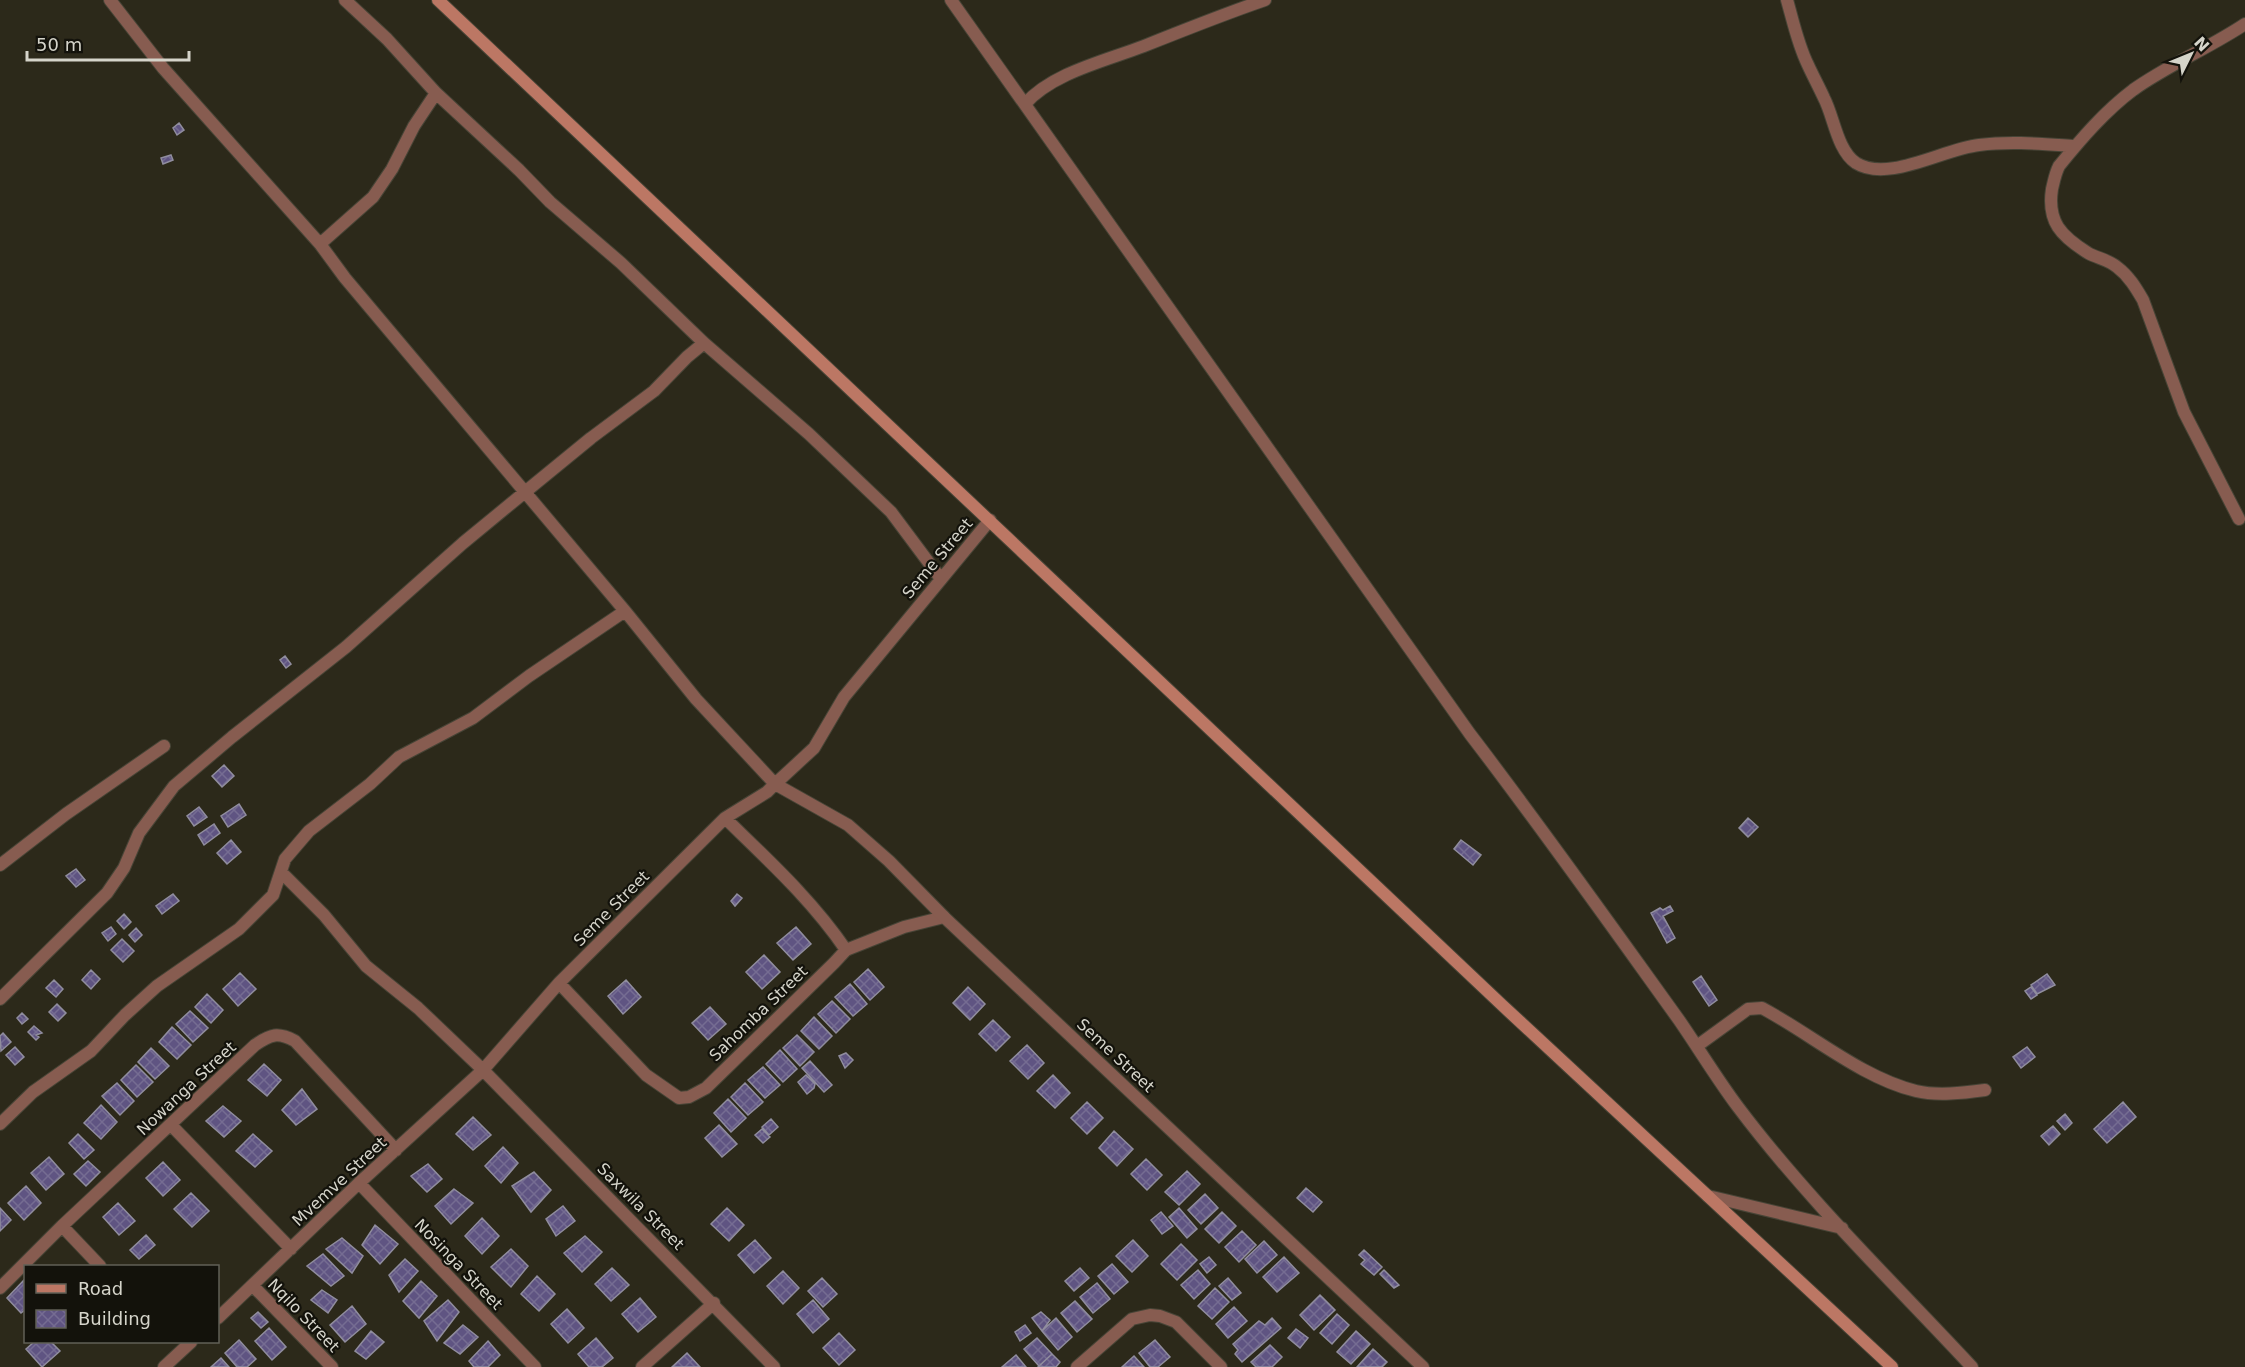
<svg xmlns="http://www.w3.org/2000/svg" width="2245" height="1367" viewBox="0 0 2245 1367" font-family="'DejaVu Sans',sans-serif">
<defs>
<pattern id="building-cross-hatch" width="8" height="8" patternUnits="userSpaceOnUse" patternTransform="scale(1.5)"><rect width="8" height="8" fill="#5f5482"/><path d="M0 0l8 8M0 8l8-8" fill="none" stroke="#756c92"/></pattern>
</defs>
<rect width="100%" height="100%" fill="#2c291a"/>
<path fill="url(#building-cross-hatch)" stroke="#908d9e" stroke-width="1.5" d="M179 123 184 130 177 135 173 128Z
M171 155 173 160 163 164 161 158Z
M285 656 291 664 286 668 280 660Z
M224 765 234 776 222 787 212 776Z
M239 804 246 815 228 827 221 816Z
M199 807 207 817 194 826 187 816Z
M1748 818 1758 827 1748 837 1739 828Z
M214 824 220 833 204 845 198 835Z
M231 840 241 852 227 864 217 853Z
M1461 840 1481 855 1473 865 1454 849Z
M76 869 85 880 76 887 66 876Z
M173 894 179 901 162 914 156 906Z
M737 894 742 898 735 906 731 901Z
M1670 906 1673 911 1663 916 1675 938 1667 943 1651 913 1660 908 1663 910Z
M124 914 131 922 124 929 117 921Z
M111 927 116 934 108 941 102 933Z
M796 927 811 944 793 960 777 943Z
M136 928 142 935 135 942 129 935Z
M122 939 134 951 123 962 111 950Z
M764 955 780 972 762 989 746 972Z
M868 969 884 987 870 1000 854 982Z
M91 970 100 979 91 989 82 980Z
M240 973 256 989 238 1006 223 989Z
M2047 974 2055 985 2037 994 2031 985Z
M1701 976 1717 1000 1709 1006 1693 982Z
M54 980 63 989 56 997 46 988Z
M626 980 641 997 623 1014 608 996Z
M850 984 867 1004 853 1016 835 997Z
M968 987 985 1004 970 1020 953 1003Z
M2031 987 2037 995 2031 999 2025 991Z
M207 994 223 1010 211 1023 195 1007Z
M832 1001 850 1019 836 1033 818 1014Z
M57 1004 66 1013 58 1021 49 1012Z
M710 1007 726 1024 708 1040 692 1023Z
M190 1011 208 1028 193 1042 176 1024Z
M22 1013 28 1019 22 1024 17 1018Z
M814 1017 832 1036 819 1049 801 1031Z
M993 1020 1010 1037 996 1051 979 1034Z
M34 1026 42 1033 36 1035 39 1037 36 1040 28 1032Z
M172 1027 191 1045 177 1059 159 1042Z
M3 1033 11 1042 1 1051 0 1036Z
M797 1035 814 1052 800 1066 783 1048Z
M1027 1045 1044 1063 1028 1079 1010 1061Z
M15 1047 24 1057 15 1065 6 1055Z
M2027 1047 2035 1057 2021 1068 2013 1057Z
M151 1048 169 1066 155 1079 138 1062Z
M780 1050 797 1069 783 1082 766 1064Z
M846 1053 853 1060 845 1068 839 1056Z
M810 1061 832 1085 824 1092 802 1068Z
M264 1064 281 1080 267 1096 248 1080Z
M136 1065 153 1082 137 1097 121 1080Z
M763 1067 780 1085 765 1098 748 1080Z
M806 1075 815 1084 814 1088 807 1094 798 1082Z
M1053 1075 1070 1093 1055 1108 1037 1091Z
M117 1083 134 1101 120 1115 102 1096Z
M745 1083 763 1102 748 1115 731 1097Z
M302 1089 317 1109 296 1125 282 1110Z
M728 1099 746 1118 731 1132 714 1113Z
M1087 1102 1103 1118 1087 1134 1071 1118Z
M2123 1102 2136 1117 2107 1143 2094 1129Z
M101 1105 117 1122 101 1139 84 1123Z
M223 1106 241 1121 224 1137 206 1121Z
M2065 1114 2072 1123 2065 1130 2057 1121Z
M473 1117 491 1135 473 1150 456 1134Z
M771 1119 778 1127 769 1135 762 1127Z
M719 1125 737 1144 722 1157 705 1138Z
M2053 1126 2060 1134 2049 1145 2041 1136Z
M762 1129 770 1137 763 1143 755 1135Z
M1114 1131 1133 1149 1117 1166 1099 1148Z
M78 1134 94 1150 84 1159 69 1143Z
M253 1134 272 1151 255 1167 236 1151Z
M503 1147 518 1163 501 1183 485 1166Z
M49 1157 64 1174 46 1190 31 1173Z
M1146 1159 1162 1175 1147 1190 1131 1174Z
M88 1161 100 1172 86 1186 74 1174Z
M163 1162 180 1180 163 1196 146 1178Z
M428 1164 442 1179 427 1192 411 1176Z
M1187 1171 1200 1184 1179 1205 1165 1192Z
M534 1172 551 1190 531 1212 512 1186Z
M26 1186 41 1203 24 1220 8 1203Z
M1306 1188 1322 1202 1313 1212 1297 1198Z
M454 1189 473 1203 451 1224 435 1206Z
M191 1193 209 1211 192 1227 174 1209Z
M1205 1194 1218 1208 1201 1224 1188 1210Z
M118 1203 135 1221 119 1235 103 1217Z
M563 1206 575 1221 556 1236 546 1219Z
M0 1208 11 1220 0 1231Z
M727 1208 744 1225 729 1241 711 1224Z
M1179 1208 1197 1229 1187 1238 1169 1217Z
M1161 1212 1173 1226 1162 1234 1151 1220Z
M1222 1212 1236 1226 1219 1243 1205 1229Z
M482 1218 499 1236 482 1254 465 1236Z
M375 1225 398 1244 380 1264 362 1245Z
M1242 1231 1256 1245 1239 1262 1225 1247Z
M146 1235 155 1245 139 1259 130 1250Z
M585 1236 602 1252 582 1272 564 1253Z
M342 1238 363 1256 352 1273 326 1249Z
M755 1240 771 1258 754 1273 738 1255Z
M1133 1240 1148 1256 1132 1272 1116 1256Z
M1264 1241 1277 1255 1257 1273 1245 1259Z
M1181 1244 1197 1260 1177 1280 1161 1264Z
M511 1249 528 1266 511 1287 491 1267Z
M1364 1250 1382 1267 1374 1275 1361 1264 1365 1260 1359 1255Z
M323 1254 344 1276 331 1286 307 1266Z
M1209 1257 1216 1265 1207 1273 1200 1264Z
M1284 1257 1299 1273 1277 1292 1263 1277Z
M405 1259 418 1271 399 1292 389 1275Z
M1112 1264 1128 1282 1114 1294 1098 1276Z
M612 1268 629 1285 611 1301 595 1284Z
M1080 1268 1089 1278 1074 1291 1065 1281Z
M1198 1270 1210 1284 1194 1299 1181 1285Z
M1384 1270 1399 1285 1394 1288 1380 1274Z
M783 1271 799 1288 783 1304 767 1286Z
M537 1276 555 1294 539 1311 521 1294Z
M822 1278 837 1294 823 1307 808 1291Z
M1228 1278 1241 1293 1232 1300 1219 1286Z
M24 1280 26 1309 21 1313 7 1298Z
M421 1281 437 1296 419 1318 403 1301Z
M1097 1283 1110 1299 1093 1313 1080 1297Z
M1215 1288 1229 1302 1212 1319 1198 1306Z
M322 1290 337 1300 328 1313 311 1300Z
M1320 1295 1335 1310 1314 1330 1300 1315Z
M640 1298 656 1317 638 1332 622 1314Z
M448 1300 459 1312 437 1341 424 1321Z
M813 1300 829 1319 813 1333 797 1314Z
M1075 1301 1092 1319 1077 1332 1061 1313Z
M352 1306 366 1324 345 1342 330 1325Z
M1234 1307 1247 1321 1228 1338 1216 1324Z
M567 1309 584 1328 568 1343 551 1324Z
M258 1312 268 1322 261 1328 251 1318Z
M1041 1312 1050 1320 1042 1331 1032 1318Z
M1337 1314 1349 1325 1332 1344 1320 1333Z
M1056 1318 1072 1337 1058 1350 1042 1331Z
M1272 1318 1281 1328 1242 1362 1235 1354 1238 1350 1233 1344 1259 1321 1265 1325Z
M463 1325 478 1337 460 1354 444 1343Z
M1025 1325 1031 1333 1020 1341 1015 1332Z
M269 1328 286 1347 272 1360 255 1341Z
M1296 1329 1308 1338 1300 1348 1288 1338Z
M371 1331 384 1342 366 1359 355 1351Z
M1356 1331 1370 1344 1351 1364 1337 1352Z
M839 1333 855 1350 839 1365 823 1348Z
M596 1338 613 1358 602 1367H589L578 1354Z
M1037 1338 1052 1354 1039 1366 1024 1349Z
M239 1340 256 1359 247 1367H237L225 1353Z
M1155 1340 1170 1357 1158 1367H1150L1139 1353Z
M488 1341 500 1355 488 1367H474L469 1361Z
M34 1342H51L60 1351 42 1367 26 1349Z
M1270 1345 1282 1357 1272 1367H1256L1251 1362Z
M1373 1349 1387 1362 1382 1367H1357Z
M687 1353 700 1367H672Z
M1052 1354 1060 1362 1056 1367H1038Z
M1016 1355 1026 1367H1002Z
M1134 1356 1144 1367H1122Z
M221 1358 229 1367H211Z"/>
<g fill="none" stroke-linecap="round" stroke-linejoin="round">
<g stroke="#474436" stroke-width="14">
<path id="service" d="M951 0 1470 734C1542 828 1610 924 1679 1020 1699 1049 1717 1079 1738 1107 1808 1200 1893 1282 1972 1367
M1787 0C1793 21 1798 45 1808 65 1813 76 1819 87 1824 98 1834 117 1837 150 1856 163 1888 183 1943 149 1979 145 2011 141 2043 144 2075 146
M1025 104C1052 73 1105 61 1144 46 1184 30 1224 14 1265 0
M2239 519 2184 412 2143 300C2136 288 2129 276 2117 267 2109 260 2097 258 2088 253 2061 236 2047 222 2052 189 2054 181 2055 174 2059 166 2081 139 2105 111 2133 90 2168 65 2209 48 2245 24
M846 950 904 927 944 917
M1697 1046 1748 1009 1762 1008C1811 1034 1862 1078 1916 1091 1937 1096 1963 1093 1985 1090
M1708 1196 1842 1228"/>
</g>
<g stroke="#474436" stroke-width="14">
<path id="minor" d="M110 0 163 68 320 244 345 278 625 611 696 699 775 784 814 748 844 697 990 520
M345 0 387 39 436 93 519 170 550 202 621 263 704 343 809 434 891 512 941 579
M320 244 373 197 392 169 414 126 436 93
M0 865 66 814 164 746
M281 872 324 915 366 966 418 1008 483 1070 774 1367
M559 983 646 1075 679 1098 689 1097 706 1088 834 963 846 950C812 900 768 860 725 818
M0 999 107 893 124 868 139 833 174 786 232 737 346 647 463 543 525 492 591 438 654 391 687 357 704 343
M0 1124 33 1092 91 1051 125 1015 157 986 239 929 273 895 285 859 309 831 370 784 399 757 473 718 529 676 625 611
M171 1125 291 1249
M359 1183 535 1367
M62 1226 100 1266
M253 1286 332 1367
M0 1288 62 1226 255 1045C271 1034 278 1032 295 1041L396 1150
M218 1318 359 1183 483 1070 559 983 725 818 767 792 775 784 848 825 889 861 944 917 1423 1367
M164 1367 191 1342
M642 1367 714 1303
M1077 1367 1132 1319 1150 1315 1160 1316 1176 1322 1221 1367"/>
</g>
<g stroke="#474436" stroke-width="14">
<path id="secondary" d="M438 0 1502 1005 1892 1367"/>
</g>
<use href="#service" stroke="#875c50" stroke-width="12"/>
<use href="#minor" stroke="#875c50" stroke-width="12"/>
<use href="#secondary" stroke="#bc7764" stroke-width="12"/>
</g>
<g text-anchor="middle" stroke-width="4.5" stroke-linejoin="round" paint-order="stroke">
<g font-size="16" fill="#d5d4ca" stroke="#13120b">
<text transform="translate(937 558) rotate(-50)" y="6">Seme Street</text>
<text transform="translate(611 908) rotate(-45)" y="6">Seme Street</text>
<text transform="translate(758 1013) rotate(-44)" y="6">Sahomba Street</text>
<text transform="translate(1116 1055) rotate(43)" y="6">Seme Street</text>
<text transform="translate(186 1088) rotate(-43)" y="6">Nowanga Street</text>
<text transform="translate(339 1181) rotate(-43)" y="6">Mvemve Street</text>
<text transform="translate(641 1206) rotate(45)" y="6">Saxwila Street</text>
<text transform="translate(459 1264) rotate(46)" y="6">Nosinga Street</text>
<text transform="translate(304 1315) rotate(46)" y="6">Nqilo Street</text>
</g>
</g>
<rect x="24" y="1265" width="195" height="78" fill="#13120b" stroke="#616057" stroke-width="1.5"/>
<rect x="36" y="1284" width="30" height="9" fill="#bc7764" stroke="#616057" stroke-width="1.5"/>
<text x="78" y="1295" font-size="18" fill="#d5d4ca">Road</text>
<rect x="36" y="1310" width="30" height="18" fill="url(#building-cross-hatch)" stroke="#616057" stroke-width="1.5"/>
<text x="78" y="1325" font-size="18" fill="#d5d4ca">Building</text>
<g transform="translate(2191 54) rotate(47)" stroke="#13120b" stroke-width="4.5" paint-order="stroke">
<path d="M0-4.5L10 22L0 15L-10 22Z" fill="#d5d4ca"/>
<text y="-9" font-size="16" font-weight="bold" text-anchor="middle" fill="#d5d4ca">N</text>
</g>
<path d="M27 51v9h162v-9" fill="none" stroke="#d5d4ca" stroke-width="3"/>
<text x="36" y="51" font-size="18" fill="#d5d4ca" stroke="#13120b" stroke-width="4.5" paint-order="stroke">50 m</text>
</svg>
